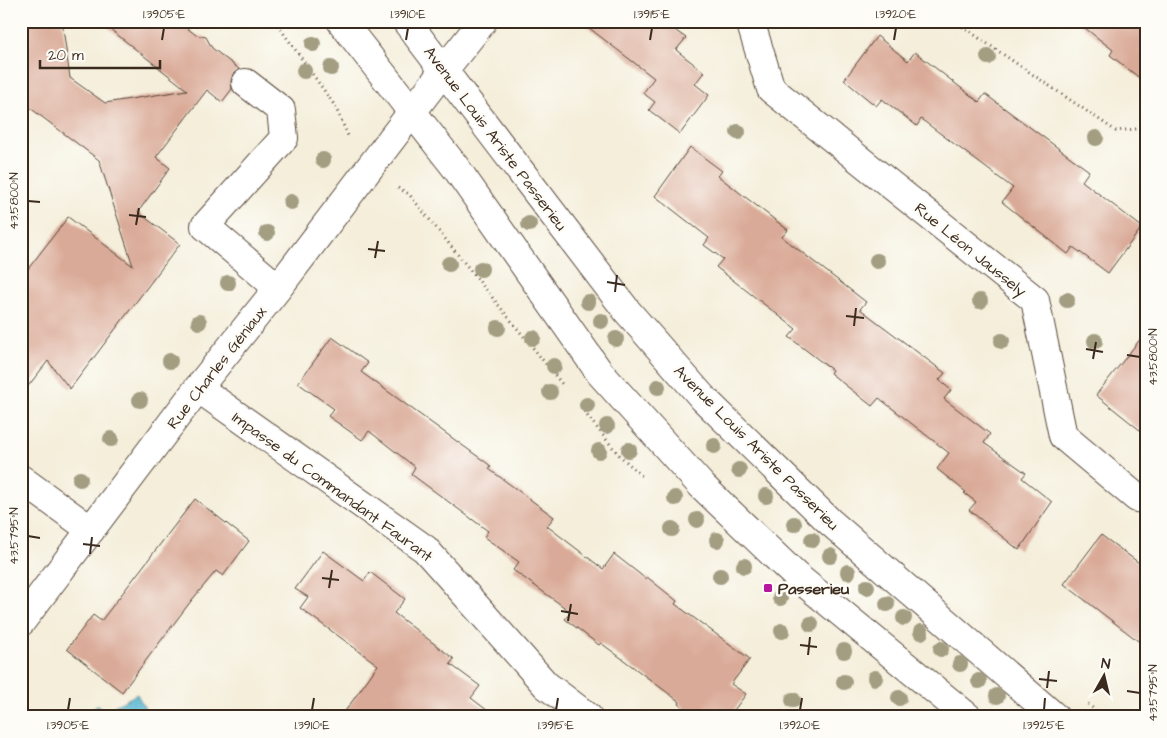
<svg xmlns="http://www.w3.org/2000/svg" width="1167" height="738" viewBox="0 0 1167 738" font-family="'Architects Daughter',sans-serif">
<rect width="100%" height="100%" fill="#fdfcf7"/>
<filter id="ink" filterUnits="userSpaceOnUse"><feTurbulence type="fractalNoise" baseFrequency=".02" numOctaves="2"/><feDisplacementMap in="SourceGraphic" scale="10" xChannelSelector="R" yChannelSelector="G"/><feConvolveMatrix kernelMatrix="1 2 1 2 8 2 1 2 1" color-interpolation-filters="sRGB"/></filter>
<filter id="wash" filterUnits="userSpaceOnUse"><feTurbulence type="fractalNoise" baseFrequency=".0096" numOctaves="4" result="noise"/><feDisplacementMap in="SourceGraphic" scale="20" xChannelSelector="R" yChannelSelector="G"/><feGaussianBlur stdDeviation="1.12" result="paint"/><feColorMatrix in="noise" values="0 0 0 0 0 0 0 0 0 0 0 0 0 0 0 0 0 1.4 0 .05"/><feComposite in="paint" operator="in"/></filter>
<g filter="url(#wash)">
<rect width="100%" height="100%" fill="#f4eeda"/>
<path fill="#50b4cf" stroke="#466f76" d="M137 694 148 714 144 717H95L91 709 99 705 103 712Z"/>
<g id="blocks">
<path fill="#daaa98" d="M21 21H62L70 78 105 103 187 90 100 21H178L196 35 206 37 212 48 239 69 233 74 231 81 232 89 222 102 207 90 156 157 170 168 138 212 180 244 70 389 48 361 21 395V278L68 217 133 266 99 160 21 101Z
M580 21H662L686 38 676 50 704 72 695 84 709 95 680 134 649 110 655 102 643 93 654 78Z
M1076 21H1146V83L1110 55 1113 50Z
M877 36 908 61 915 52 979 102 985 94 1089 171 1082 181 1142 227 1108 273 1073 247 1068 254 1002 202 1013 188 921 119 917 126 882 99 876 106 844 80Z
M690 147 722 171 718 176 788 230 782 237 866 302 860 309 945 373 939 380 951 390 944 399 990 434 984 443 1026 473 1022 478 1052 502 1019 550 969 510 976 502 964 493 966 492 937 469 949 453 879 398 872 406 830 373 832 370 789 337 796 329 716 267 723 259 704 245 709 238 655 196Z
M1146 332V435L1096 395Z
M332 337 368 363 361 372 491 466 489 469 554 517 547 526 603 569 614 554 646 579 647 577 677 601 675 604 750 659 731 684 746 694 729 717H696L679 704 680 702 601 643 599 645 565 619 571 612 513 570 519 562 484 537 488 531 411 474 415 467 369 431 362 440 328 416 334 409 298 383Z
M195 499 249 541 223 576 216 571 191 601 122 692 67 649 93 615 101 621Z
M1101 535 1146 568V647L1064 584Z
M323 551 364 581 370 572 405 599 394 613 454 659 450 664 480 686 471 698 496 717H341L378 665 300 608 308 597 295 589Z"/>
</g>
</g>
<g filter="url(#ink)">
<use href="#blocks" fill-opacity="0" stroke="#57473a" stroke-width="1"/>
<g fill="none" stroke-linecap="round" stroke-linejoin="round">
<g stroke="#57473a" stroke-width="30">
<path id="street" d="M750 21 771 89 1035 300 1063 436 1137 498 1146 499
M444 70 483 21
M246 83 281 110 284 138 205 226 278 288
M198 388 425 549 546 685 588 717
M21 479 91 530
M21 622 198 388 278 288 412 112"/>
</g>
<g stroke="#57473a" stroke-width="30">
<path id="secondary" d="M341 21 456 168 600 373 702 486 795 575 968 717
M406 21 627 311 703 398 829 521 1055 717
M412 112 444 70"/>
</g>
<path stroke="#57473a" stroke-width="3" stroke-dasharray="1 4" stroke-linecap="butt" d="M275 21 335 106 349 138
M954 21 1116 131 1146 128
M788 26 846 21
M398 188 409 194 562 384
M581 408 618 454 644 478
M1088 704 1103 717"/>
<use href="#street" stroke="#fff" stroke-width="28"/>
<use href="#secondary" stroke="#fff" stroke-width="28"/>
</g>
<g fill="#a39e82">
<circle cx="313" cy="44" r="8"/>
<circle cx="988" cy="57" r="8"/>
<circle cx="331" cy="68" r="8"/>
<circle cx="304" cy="71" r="8"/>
<circle cx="738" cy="132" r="8"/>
<circle cx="1096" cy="138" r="8"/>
<circle cx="323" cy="160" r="8"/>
<circle cx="291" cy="202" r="8"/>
<circle cx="529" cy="224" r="8"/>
<circle cx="267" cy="233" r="8"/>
<circle cx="877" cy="261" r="8"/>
<circle cx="449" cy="264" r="8"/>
<circle cx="481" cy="269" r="8"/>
<circle cx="228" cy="283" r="8"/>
<circle cx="1067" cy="300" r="8"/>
<circle cx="980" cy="301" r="8"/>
<circle cx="588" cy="302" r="8"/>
<circle cx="601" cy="321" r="8"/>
<circle cx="199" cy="322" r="8"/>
<circle cx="498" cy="328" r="8"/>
<circle cx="533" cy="338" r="8"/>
<circle cx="616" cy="339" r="8"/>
<circle cx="1002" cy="341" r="8"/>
<circle cx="1095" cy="341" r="8"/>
<circle cx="170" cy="361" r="8"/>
<circle cx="554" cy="366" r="8"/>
<circle cx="658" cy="387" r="8"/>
<circle cx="550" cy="392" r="8"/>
<circle cx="140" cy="400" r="8"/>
<circle cx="587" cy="405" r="8"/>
<circle cx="607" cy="426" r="8"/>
<circle cx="111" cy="439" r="8"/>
<circle cx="714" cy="446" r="8"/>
<circle cx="629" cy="450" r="8"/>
<circle cx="599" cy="451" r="8"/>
<circle cx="739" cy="470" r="8"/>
<circle cx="80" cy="479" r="8"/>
<circle cx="766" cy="496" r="8"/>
<circle cx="675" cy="498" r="8"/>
<circle cx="697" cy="520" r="8"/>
<circle cx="794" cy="524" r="8"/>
<circle cx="672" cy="529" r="8"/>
<circle cx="717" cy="540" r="8"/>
<circle cx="812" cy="540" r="8"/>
<circle cx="830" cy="556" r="8"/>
<circle cx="744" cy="566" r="8"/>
<circle cx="848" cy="572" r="8"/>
<circle cx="720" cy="576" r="8"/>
<circle cx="867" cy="587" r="8"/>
<circle cx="780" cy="598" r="8"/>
<circle cx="887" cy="604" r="8"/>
<circle cx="904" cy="618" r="8"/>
<circle cx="811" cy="624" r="8"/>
<circle cx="782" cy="631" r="8"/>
<circle cx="921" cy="632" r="8"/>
<circle cx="941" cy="649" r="8"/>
<circle cx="844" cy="651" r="8"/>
<circle cx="960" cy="664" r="8"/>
<circle cx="875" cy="678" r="8"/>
<circle cx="979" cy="681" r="8"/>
<circle cx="844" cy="682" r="8"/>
<circle cx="997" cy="696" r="8"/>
<circle cx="899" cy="698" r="8"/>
<circle cx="793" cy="700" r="8"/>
</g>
</g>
<path fill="none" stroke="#3b2a1e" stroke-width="2" d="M162 40 164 28M406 40 408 28M650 40 652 28M894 40 896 28M28 201 40 202M129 215 146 217M136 225 139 208M368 249 385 251M375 258 378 241M607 282 625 285M615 292 617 275M846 316 864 318M854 326 856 308M1086 349 1103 352M1127 355 1140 357M1093 359 1096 342M28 536 40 538M83 544 100 546M90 554 92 537M322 578 339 580M329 588 332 570M561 611 578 614M568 621 571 604M800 645 817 647M808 655 810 637M1039 679 1057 681M1047 688 1049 671M1127 691 1140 693M68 710 70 698M312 710 314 698M556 710 558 698M800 710 802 698M1044 710 1045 698"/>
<rect fill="#b5179e" stroke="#fdfcf7" stroke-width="2" x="763" y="583" width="10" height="10" rx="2.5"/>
<g text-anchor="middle" stroke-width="5" stroke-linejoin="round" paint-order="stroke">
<g font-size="16" fill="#3b2a1e" stroke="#fdfcf7">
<text transform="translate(496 138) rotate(53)" y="6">Avenue Louis Ariste Passerieu</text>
<text transform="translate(971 249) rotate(39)" y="6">Rue Léon Jaussely</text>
<text transform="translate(216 367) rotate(-52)" y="6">Rue Charles Géniaux</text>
<text transform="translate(757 447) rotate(45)" y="6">Avenue Louis Ariste Passerieu</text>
<text transform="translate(333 486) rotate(36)" y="6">Impasse du Commandant Faurant</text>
</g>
<g font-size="16" font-weight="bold" fill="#3b2a1e" stroke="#fdfcf7" text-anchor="start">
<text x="778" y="594">Passerieu</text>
</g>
</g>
<rect width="1167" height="738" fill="none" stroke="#fdfcf7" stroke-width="55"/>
<g transform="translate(1104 676) rotate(8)" stroke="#fdfcf7" stroke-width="4" paint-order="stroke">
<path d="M0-4L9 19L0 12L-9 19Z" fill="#3b2a1e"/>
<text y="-8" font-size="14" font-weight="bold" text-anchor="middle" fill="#3b2a1e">N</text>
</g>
<path d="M40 60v8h120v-8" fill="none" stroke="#3b2a1e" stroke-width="2.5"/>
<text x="48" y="60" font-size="15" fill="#3b2a1e" stroke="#fdfcf7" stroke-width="4" paint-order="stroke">20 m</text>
<rect x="28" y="28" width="1112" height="682" fill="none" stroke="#3b2a1e" stroke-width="2"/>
<g font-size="12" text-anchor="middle" fill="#3b2a1e">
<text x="164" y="18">1.3905°E</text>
<text x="408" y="18">1.3910°E</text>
<text x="652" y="18">1.3915°E</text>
<text x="896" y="18">1.3920°E</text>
<text transform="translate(14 201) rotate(-90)" y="4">43.5800°N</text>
<text transform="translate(1153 357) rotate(-90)" y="4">43.5800°N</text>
<text transform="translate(14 536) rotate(-90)" y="4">43.5795°N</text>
<text transform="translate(1153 693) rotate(-90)" y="4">43.5795°N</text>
<text x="68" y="729">1.3905°E</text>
<text x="312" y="729">1.3910°E</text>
<text x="556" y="729">1.3915°E</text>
<text x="800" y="729">1.3920°E</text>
<text x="1044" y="729">1.3925°E</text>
</g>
</svg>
